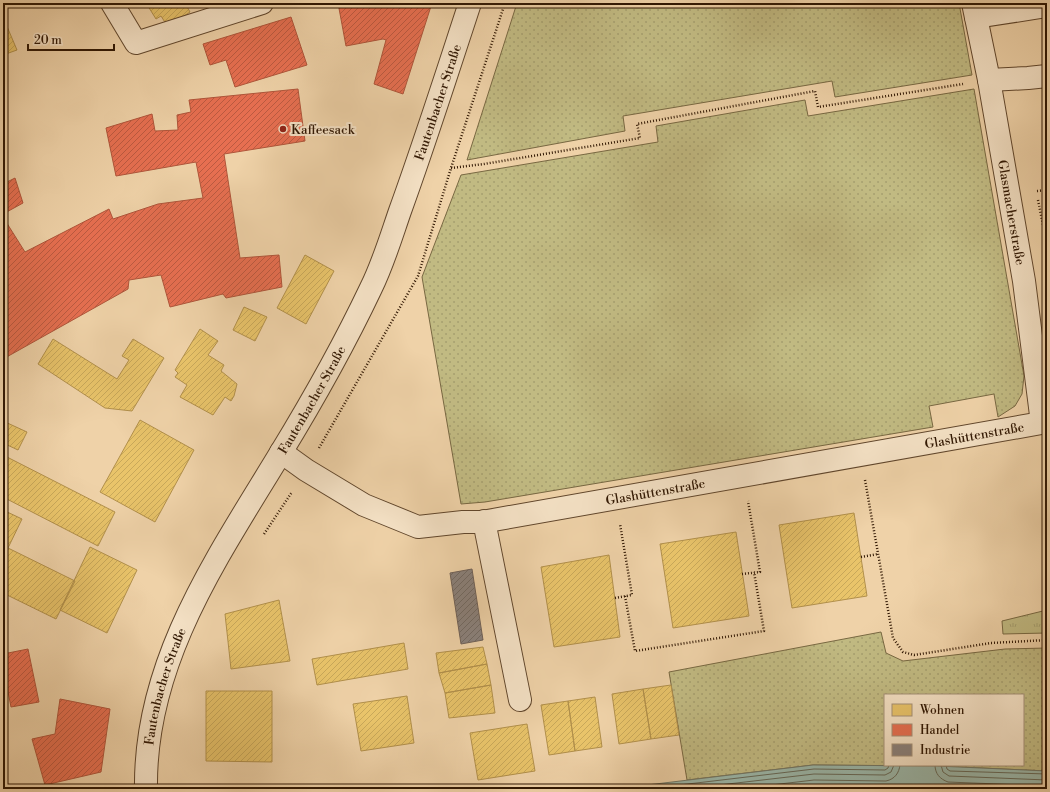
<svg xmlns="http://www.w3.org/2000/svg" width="1050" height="792" viewBox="0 0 1050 792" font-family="'Libre Bodoni',serif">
<defs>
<pattern id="grass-dots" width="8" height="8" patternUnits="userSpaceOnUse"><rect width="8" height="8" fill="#c1ba82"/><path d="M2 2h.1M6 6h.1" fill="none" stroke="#a69f6f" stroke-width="1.8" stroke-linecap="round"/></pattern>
<pattern id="park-tufts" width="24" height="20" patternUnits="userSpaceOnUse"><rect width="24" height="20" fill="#c1ba82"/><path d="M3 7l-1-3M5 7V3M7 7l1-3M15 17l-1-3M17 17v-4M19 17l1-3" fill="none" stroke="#a69f6f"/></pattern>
<pattern id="homes-hatch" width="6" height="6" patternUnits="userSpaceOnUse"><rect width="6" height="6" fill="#e9c46a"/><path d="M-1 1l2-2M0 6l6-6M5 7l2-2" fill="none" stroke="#c8a85a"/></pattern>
<pattern id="shops-hatch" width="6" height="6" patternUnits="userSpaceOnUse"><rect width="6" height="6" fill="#e76f51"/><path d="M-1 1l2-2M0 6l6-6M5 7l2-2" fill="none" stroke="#bc5a41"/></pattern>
<pattern id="industry-hatch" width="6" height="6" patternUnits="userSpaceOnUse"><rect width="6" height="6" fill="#8a817c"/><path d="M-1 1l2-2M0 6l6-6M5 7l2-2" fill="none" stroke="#716963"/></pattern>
</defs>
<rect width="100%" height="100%" fill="#efd2a8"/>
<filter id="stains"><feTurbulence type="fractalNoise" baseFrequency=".005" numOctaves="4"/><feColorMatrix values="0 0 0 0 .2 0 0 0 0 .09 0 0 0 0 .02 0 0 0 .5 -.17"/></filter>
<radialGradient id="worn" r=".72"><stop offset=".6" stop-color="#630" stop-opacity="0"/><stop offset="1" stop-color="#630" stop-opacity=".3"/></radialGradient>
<path fill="url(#grass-dots)" stroke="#786842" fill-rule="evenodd" d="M517 3H959L972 75 835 97 832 81 623 116 625 131 467 160Z
M974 89 1024 376 1022 394 1015 406 998 417 994 394 929 406 933 427 485 502 461 504 422 277 461 175 658 142 656 126 805 100 808 116Z
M881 632 886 653 903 661 1005 649 1047 648V771L937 766 813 765 687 780 669 672ZM885 695H1023V765H885Z"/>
<path fill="url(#park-tufts)" stroke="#786842" d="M1047 610V633L1003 634 1002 621Z"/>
<path fill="#9ab7aa" stroke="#707767" d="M813 765 937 766 1047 771V789H614Z"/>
<path fill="url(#homes-hatch)" stroke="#b2904b" d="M3 3H13L14 5 3 10Z
M146 3H185L190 12 168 27 161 16 156 19Z
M3 17 17 50 3 55Z
M305 255 334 271 306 324 277 308Z
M244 307 267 317 255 341 233 330Z
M200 329 218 341 208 355 224 365 221 371 237 384 234 396 231 401 225 397 213 415 180 397 187 385 175 377 178 373 175 370Z
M53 339 117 379 129 360 122 356 133 339 164 358 132 411 105 408 38 364Z
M140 420 194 450 155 522 100 492Z
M3 421 27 432 18 450 3 443Z
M5 456 115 512 98 546 3 497V460Z
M3 510 22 519 8 548 75 581 56 619 3 593Z
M854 513 867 596 792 608 779 525Z
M736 532 749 616 673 628 660 544Z
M90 547 137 570 107 633 60 610Z
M609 555 620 637 554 647 541 567Z
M279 600 290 661 231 669 225 614Z
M404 643 408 669 317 685 312 659Z
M483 647 487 664 439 673 436 653Z
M487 664 491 685 445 693 439 673Z
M491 685 495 713 449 718 445 693Z
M671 685 679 735 651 739 643 689Z
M643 689 651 739 619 744 612 694Z
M206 691H272V762L206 761Z
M407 696 414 743 361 751 353 704Z
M595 697 602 747 575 751 568 701Z
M568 701 575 751 549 755 541 705Z
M527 724 535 771 478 780 470 733Z"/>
<path fill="url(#shops-hatch)" stroke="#b0553a" d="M338 3H432L403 94 374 84 386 40 383 39 346 46Z
M291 17 307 65 235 87 226 60 210 65 203 44Z
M298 89 305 141 224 154 240 258 279 255 282 287 226 298 223 294 170 307 161 275 129 280 128 289 3 359V217L25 252 109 209 113 219 158 204 203 198 196 162 116 176 106 128 152 114 155 131 178 130 177 115 191 112 189 100Z
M15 178 23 203 3 214V184Z
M28 649 39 702 11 707 3 666V654Z
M60 699 110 709 101 772 45 785 32 739 55 734Z"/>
<path fill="url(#industry-hatch)" stroke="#6f6158" d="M472 569 483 640 461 644 450 573Z"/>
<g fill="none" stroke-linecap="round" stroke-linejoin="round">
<path stroke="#656756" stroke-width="1" d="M935 765C935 774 940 779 948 782L1047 786
M941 765 943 772 949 776 1047 780
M946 765 947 769 950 771 1047 774
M646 789 814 769 885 770 888 768 889 765
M685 789 814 774 885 775 891 772 894 765
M737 789 814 780 886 781C895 779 899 773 900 765"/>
<g stroke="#60462c" stroke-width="24">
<g id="minor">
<path d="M112 3 136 43 262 3"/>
<path id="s1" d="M973 3 989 80 1024 281 1042 423"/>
<path d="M976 17 1047 6"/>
<path d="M989 80 1028 78 1047 76"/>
<path id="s2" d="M281 452 306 470 364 505 418 527 463 522H482L1047 422"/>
<path d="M484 521 520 700"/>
<path id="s3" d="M146 789C144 662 217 558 280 454 313 400 344 345 371 288 383 264 391 237 400 211 425 142 447 73 470 3"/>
</g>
</g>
<path stroke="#301703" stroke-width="2.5" stroke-dasharray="1 2" stroke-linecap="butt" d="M451 168 484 164 640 138 637 124 815 91 818 107 963 84
M1037 191 1047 190
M1038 200 1047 245
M319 448 418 276 451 168 505 3
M865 480 893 638 903 652 914 655 991 643 1047 640
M264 534 292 492
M861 557 878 554
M742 574 760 572 748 501
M625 596 635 651 764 631 754 572
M615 598 632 595 620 524"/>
<use href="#minor" stroke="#f5e2c6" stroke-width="22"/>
</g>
<circle fill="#8f2418" stroke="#f5e2c6" stroke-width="1.5" cx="283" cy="129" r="4"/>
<g text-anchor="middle" stroke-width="4" stroke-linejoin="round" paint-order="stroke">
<g font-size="13" fill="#301703" stroke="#f5e2c6">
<text dy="5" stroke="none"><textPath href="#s3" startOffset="753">Fautenbacher Straße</textPath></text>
<text dy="5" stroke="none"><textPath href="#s1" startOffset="213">Glasmacherstraße</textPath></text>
<text dy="5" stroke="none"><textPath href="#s3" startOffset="429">Fautenbacher Straße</textPath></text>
<text dy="5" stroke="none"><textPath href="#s2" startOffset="721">Glashüttenstraße</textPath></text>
<text dy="5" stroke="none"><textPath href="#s2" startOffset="397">Glashüttenstraße</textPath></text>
<text dy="5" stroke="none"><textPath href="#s3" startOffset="105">Fautenbacher Straße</textPath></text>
</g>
<g font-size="13" fill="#301703" stroke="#f5e2c6" text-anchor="start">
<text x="291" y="134">Kaffeesack</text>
</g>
</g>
<rect width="1050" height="792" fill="none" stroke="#efd2a8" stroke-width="16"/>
<rect x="4" y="4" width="1042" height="784" fill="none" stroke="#301703" stroke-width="2"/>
<rect x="8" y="8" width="1034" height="776" fill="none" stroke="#301703"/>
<rect x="884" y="694" width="140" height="72" fill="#f5e2c6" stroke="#a69178"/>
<rect x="892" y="704" width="20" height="12" fill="#e9c46a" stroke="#a69178"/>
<text x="920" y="714" font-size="12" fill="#301703">Wohnen</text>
<rect x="892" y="724" width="20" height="12" fill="#e76f51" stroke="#a69178"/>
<text x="920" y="734" font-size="12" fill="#301703">Handel</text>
<rect x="892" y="744" width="20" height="12" fill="#8a817c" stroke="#a69178"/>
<text x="920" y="754" font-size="12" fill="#301703">Industrie</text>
<path d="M28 44v6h86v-6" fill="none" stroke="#301703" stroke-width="2"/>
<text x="34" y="44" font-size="12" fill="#301703" stroke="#f5e2c6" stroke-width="3" paint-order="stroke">20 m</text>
<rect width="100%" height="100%" filter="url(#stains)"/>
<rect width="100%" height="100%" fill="url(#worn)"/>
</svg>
